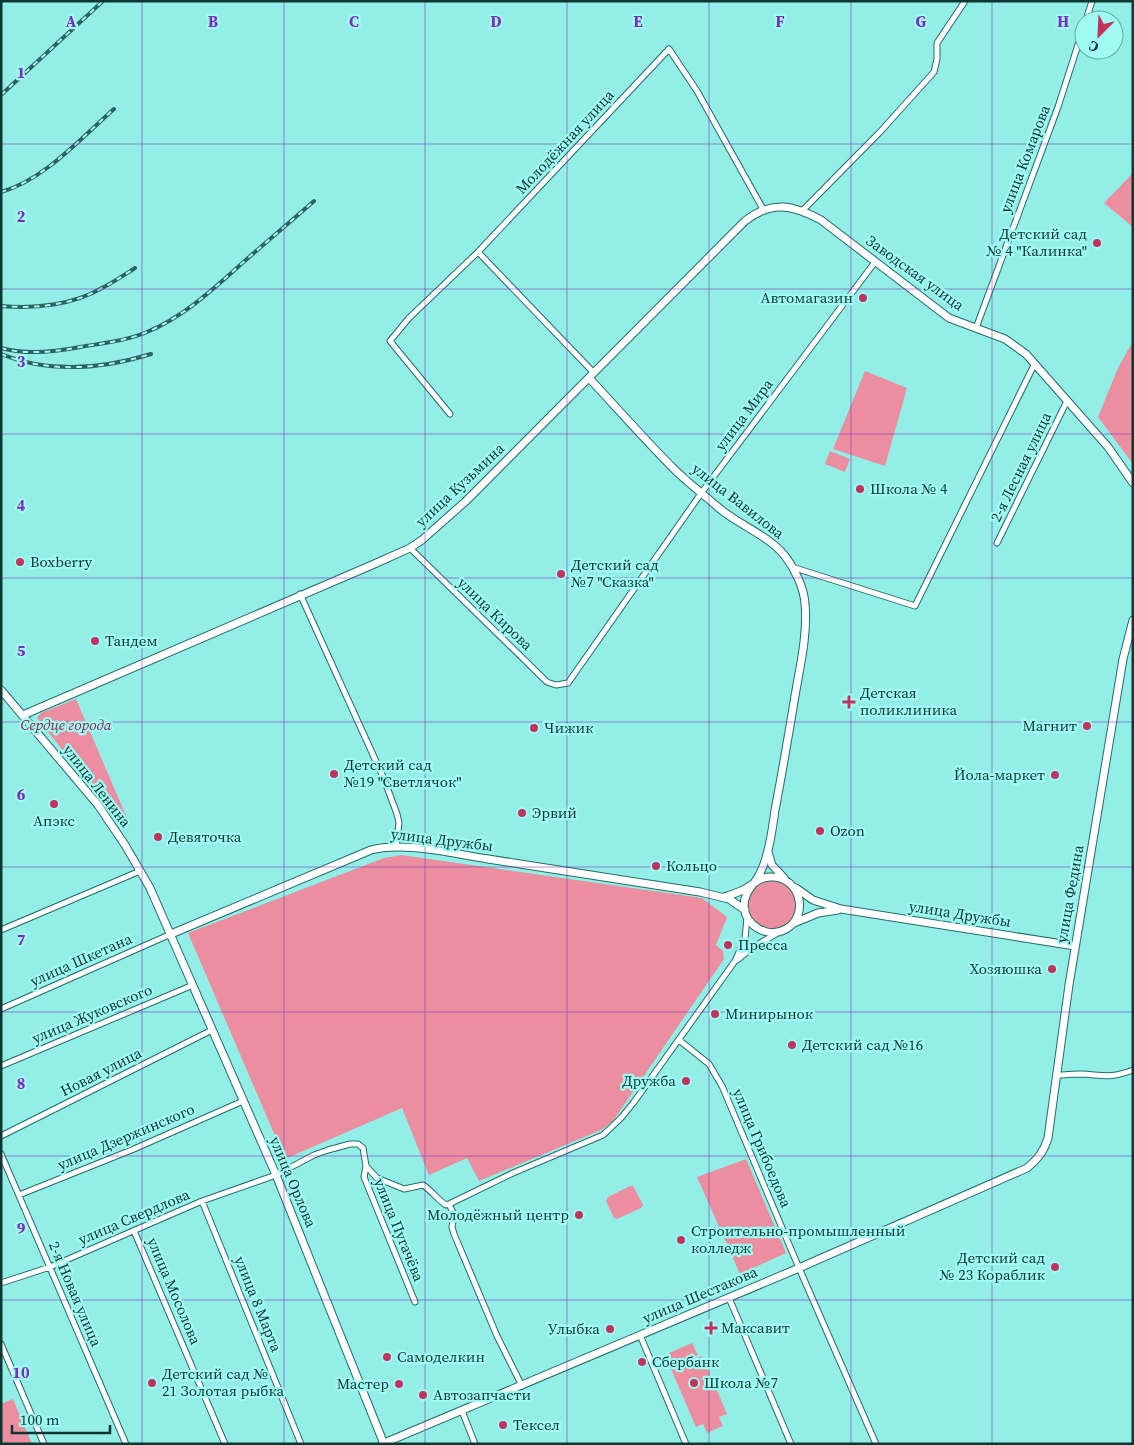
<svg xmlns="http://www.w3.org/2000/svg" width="1134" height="1445" viewBox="0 0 1134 1445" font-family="'Source Serif 4',serif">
<rect width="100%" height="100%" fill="#92eee6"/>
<path fill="#eb8fa0" d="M1133 173V227L1104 203Z
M1133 341V464L1098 417 1118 368Z
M865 371 907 388 885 466 833 449Z
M830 451 850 459 845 472 825 464Z
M76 699 130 825 123 826 37 718 41 713Z
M401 855 702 898 727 917 716 945 723 951 724 959 613 1121 601 1130 479 1181 467 1158 429 1175 402 1108 285 1159 188 933 384 858Z
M748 905a24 24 0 1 1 48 0a24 24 0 1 1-48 0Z
M746 1159 786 1253 740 1274 697 1177Z
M630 1186H633L643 1205 641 1208 617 1219 614 1218 606 1201 608 1197Z
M692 1343 698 1355 675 1366 669 1353Z
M702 1356 727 1414 719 1417 723 1426 707 1433 703 1424 696 1427 671 1369Z
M13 1399 32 1444H1V1404Z"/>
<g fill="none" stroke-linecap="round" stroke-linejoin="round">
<g stroke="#246c67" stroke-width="7">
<path id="street" d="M1086 20 1092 1
M803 210 880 132 934 72 937 59V43L965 1
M478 252 594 373
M976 328 1058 107 1084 26
M450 414 390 341 409 318 478 252 669 49 697 91 763 209
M997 543 1067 401
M410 548 547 682 556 685 568 683 702 492 875 262
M792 567 915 606 1035 363
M300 594 384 779 397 814 399 823 396 846
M1 930 140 871
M737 960 753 947 776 934
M1 1009 171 934
M679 1040 709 1064 722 1086 799 1268 876 1444
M1 1066 193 985
M1056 1075C1065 1075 1073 1074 1081 1074 1103 1075 1110 1079 1133 1070
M1 1136 212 1030
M1 1154 126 1444
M366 1166 364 1177 415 1302
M19 1195 134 1149 243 1101
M202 1201 301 1444
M449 1204 513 1173 603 1135 621 1118 634 1102 735 961 745 939 747 917
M449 1204 454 1215 452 1227 454 1234 497 1336 522 1386
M134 1231 225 1444
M1 1283 50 1267 202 1201 276 1175 314 1155 328 1150 350 1144H358L363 1148 366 1166 377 1178 404 1189 423 1185C432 1191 438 1200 446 1205L449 1204
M729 1298 791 1444
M640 1335 686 1444
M1 1344 44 1444
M462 1411 475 1444"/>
</g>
<g stroke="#246c67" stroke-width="9">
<path id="secondary" d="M589 378C617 408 644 439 673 468 687 482 704 495 719 508 739 525 768 535 785 556 795 569 804 588 805 604 808 636 799 670 794 702 788 738 782 774 775 810 773 825 771 840 767 854 765 862 762 870 758 877 752 887 744 893 744 906 745 926 768 939 786 929 810 915 800 877 772 877 760 876 753 885 743 890 737 893 730 895 724 897
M1 690 98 805 125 845 150 888 276 1175 384 1444
M23 715 372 565 410 548 422 540 466 501 745 221C772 200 793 205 821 220L949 318 1005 339 1026 354 1108 447 1133 483
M768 852 772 865 784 878
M796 888 813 900 841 909 1075 946
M794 923 818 913 838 910
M171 934 371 850C402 841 455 854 488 859 559 870 629 881 700 892L729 899 745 910
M382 1444 799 1268 1027 1168C1038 1159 1044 1151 1048 1138L1069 985 1123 659 1133 620"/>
</g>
<use href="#street" stroke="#fff" stroke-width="5"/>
<use href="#secondary" stroke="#fff" stroke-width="7"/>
<g stroke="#2e625e" stroke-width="4">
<path id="rail" d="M1 95 103 1
M1 192C44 180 81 138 114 109
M1 306C35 309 73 305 102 288 114 282 124 275 135 268
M1 348C26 355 55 352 80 347 103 343 126 341 147 332 183 317 211 291 239 266 264 244 289 223 314 201
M1 354C50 374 102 369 151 354"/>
</g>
<use href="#rail" stroke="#9ffbf3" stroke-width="2" stroke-dasharray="5.5" stroke-linecap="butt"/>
</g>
<path fill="none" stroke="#7b2cbf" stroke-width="1" stroke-opacity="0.55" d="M142 1V1444M284 1V1444M425 1V1444M567 1V1444M709 1V1444M851 1V1444M992 1V1444M1 144H1133M1 289H1133M1 434H1133M1 578H1133M1 722H1133M1 867H1133M1 1012H1133M1 1156H1133M1 1300H1133"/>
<g fill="#c2335c" stroke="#9ffbf3" stroke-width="2">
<circle cx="1097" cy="243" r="5"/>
<circle cx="863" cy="298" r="5"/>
<circle cx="860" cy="489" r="5"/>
<circle cx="20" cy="562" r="5"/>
<circle cx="561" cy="574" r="5"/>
<circle cx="95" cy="641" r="5"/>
<path d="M846.5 694.5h5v5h5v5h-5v5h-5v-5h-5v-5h5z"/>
<circle cx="1087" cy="726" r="5"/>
<circle cx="534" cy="728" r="5"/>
<circle cx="334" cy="774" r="5"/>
<circle cx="1055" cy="775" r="5"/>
<circle cx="54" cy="804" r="5"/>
<circle cx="522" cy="813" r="5"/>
<circle cx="820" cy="831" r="5"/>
<circle cx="158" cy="837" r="5"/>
<circle cx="656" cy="866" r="5"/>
<circle cx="728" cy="945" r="5"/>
<circle cx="1052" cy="969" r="5"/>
<circle cx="715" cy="1014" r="5"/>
<circle cx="792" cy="1045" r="5"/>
<circle cx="686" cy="1081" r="5"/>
<circle cx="579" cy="1215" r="5"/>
<circle cx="681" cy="1240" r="5"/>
<circle cx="1055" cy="1267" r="5"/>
<path d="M708.5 1320.5h5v5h5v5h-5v5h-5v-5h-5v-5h5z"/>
<circle cx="610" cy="1329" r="5"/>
<circle cx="387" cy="1357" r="5"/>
<circle cx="642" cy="1362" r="5"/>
<circle cx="152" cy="1383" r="5"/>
<circle cx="694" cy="1383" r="5"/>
<circle cx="399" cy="1384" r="5"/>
<circle cx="423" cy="1395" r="5"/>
<circle cx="503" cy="1425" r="5"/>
</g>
<g text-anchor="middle" stroke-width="4.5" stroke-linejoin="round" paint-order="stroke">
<g font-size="15" fill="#0e3633" stroke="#9ffbf3">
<text transform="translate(565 142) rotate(-47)" y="5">Молодёжная улица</text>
<text transform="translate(1025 159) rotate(-69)" y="5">улица Комарова</text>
<text transform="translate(915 273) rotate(36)" y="5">Заводская улица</text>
<text transform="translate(744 415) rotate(-53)" y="5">улица Мира</text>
<text transform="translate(1021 467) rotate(-64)" y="5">2-я Лесная улица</text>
<text transform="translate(460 485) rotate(-43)" y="5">улица Кузьмина</text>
<text transform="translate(738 501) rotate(38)" y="5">улица Вавилова</text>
<text transform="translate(495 614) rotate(44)" y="5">улица Кирова</text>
<text transform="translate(97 786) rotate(52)" y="5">улица Ленина</text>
<text transform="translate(442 840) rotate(7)" y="5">улица Дружбы</text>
<text transform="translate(1070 894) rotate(-80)" y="5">улица Федина</text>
<text transform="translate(960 914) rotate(9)" y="5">улица Дружбы</text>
<text transform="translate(81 960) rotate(-24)" y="5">улица Шкетана</text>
<text transform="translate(92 1014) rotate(-23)" y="5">улица Жуковского</text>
<text transform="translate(101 1072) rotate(-27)" y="5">Новая улица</text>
<text transform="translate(126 1137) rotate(-23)" y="5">улица Дзержинского</text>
<text transform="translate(762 1148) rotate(67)" y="5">улица Грибоедова</text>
<text transform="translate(293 1182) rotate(67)" y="5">улица Орлова</text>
<text transform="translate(134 1217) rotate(-23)" y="5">улица Свердлова</text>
<text transform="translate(399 1230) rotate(68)" y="5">улица Пугачёва</text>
<text transform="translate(174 1291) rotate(67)" y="5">улица Мосолова</text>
<text transform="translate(75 1294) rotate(67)" y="5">2-я Новая улица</text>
<text transform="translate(700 1295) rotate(-23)" y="5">улица Шестакова</text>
<text transform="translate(258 1304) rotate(68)" y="5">улица 8 Марта</text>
</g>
<g font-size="15" fill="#0e3633" stroke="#9ffbf3" text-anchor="start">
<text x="1087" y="239" text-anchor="end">Детский сад<tspan x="1087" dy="17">№ 4 "Калинка"</tspan></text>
<text x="853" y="303" text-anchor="end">Автомагазин</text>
<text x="870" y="494">Школа № 4</text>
<text x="30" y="567">Boxberry</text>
<text x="571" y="570">Детский сад<tspan x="571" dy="17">№7 "Сказка"</tspan></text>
<text x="105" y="646">Тандем</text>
<text x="860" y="698">Детская<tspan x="860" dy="17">поликлиника</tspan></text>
<text x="1077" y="731" text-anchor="end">Магнит</text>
<text x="544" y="733">Чижик</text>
<text x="344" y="770">Детский сад<tspan x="344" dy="17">№19 "Светлячок"</tspan></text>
<text x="1045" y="780" text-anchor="end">Йола-маркет</text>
<text x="532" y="818">Эрвий</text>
<text x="54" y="826" text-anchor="middle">Апэкс</text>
<text x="830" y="836">Ozon</text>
<text x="168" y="842">Девяточка</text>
<text x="666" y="871">Кольцо</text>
<text x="738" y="950">Пресса</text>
<text x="1042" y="974" text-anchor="end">Хозяюшка</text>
<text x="725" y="1019">Минирынок</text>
<text x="802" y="1050">Детский сад №16</text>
<text x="676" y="1086" text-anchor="end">Дружба</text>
<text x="569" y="1220" text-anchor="end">Молодёжный центр</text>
<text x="691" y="1236">Строительно-промышленный<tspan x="691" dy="17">колледж</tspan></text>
<text x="1045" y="1263" text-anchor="end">Детский сад<tspan x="1045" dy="17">№ 23 Кораблик</tspan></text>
<text x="721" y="1333">Максавит</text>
<text x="600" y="1334" text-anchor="end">Улыбка</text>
<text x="397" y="1362">Самоделкин</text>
<text x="652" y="1367">Сбербанк</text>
<text x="162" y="1379">Детский сад №<tspan x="162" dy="17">21 Золотая рыбка</tspan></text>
<text x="704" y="1388">Школа №7</text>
<text x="389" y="1389" text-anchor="end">Мастер</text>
<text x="433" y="1400">Автозапчасти</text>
<text x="513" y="1430">Тексел</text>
</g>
<g font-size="15" font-style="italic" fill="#922343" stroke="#9ffbf3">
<text x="66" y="730">Сердце города</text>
</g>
</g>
<g font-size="16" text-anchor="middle" font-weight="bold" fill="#7b2cbf" stroke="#9ffbf3" stroke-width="4.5" stroke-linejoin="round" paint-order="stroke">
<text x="71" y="27">A</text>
<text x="213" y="27">B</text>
<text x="354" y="27">C</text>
<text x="496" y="27">D</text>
<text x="638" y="27">E</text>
<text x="780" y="27">F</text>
<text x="921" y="27">G</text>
<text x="1063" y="27">H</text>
<text x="21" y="78">1</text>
<text x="21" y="222">2</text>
<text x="21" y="367">3</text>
<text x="21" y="511">4</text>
<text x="21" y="656">5</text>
<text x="21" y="800">6</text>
<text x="21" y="945">7</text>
<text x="21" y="1089">8</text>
<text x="21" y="1234">9</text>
<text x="21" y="1378">10</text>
</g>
<rect width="1134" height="1445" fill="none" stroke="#0e3633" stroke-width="5"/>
<g transform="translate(1099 35) rotate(204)"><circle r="24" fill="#9ffbf3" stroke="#65aca6"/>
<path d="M0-4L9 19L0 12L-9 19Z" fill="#c2335c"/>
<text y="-8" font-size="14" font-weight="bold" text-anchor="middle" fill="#0e3633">С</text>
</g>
<path d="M12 1425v8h98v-8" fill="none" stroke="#0e3633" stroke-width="2.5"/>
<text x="20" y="1425" font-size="15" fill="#0e3633" stroke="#9ffbf3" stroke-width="4" paint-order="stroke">100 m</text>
</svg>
